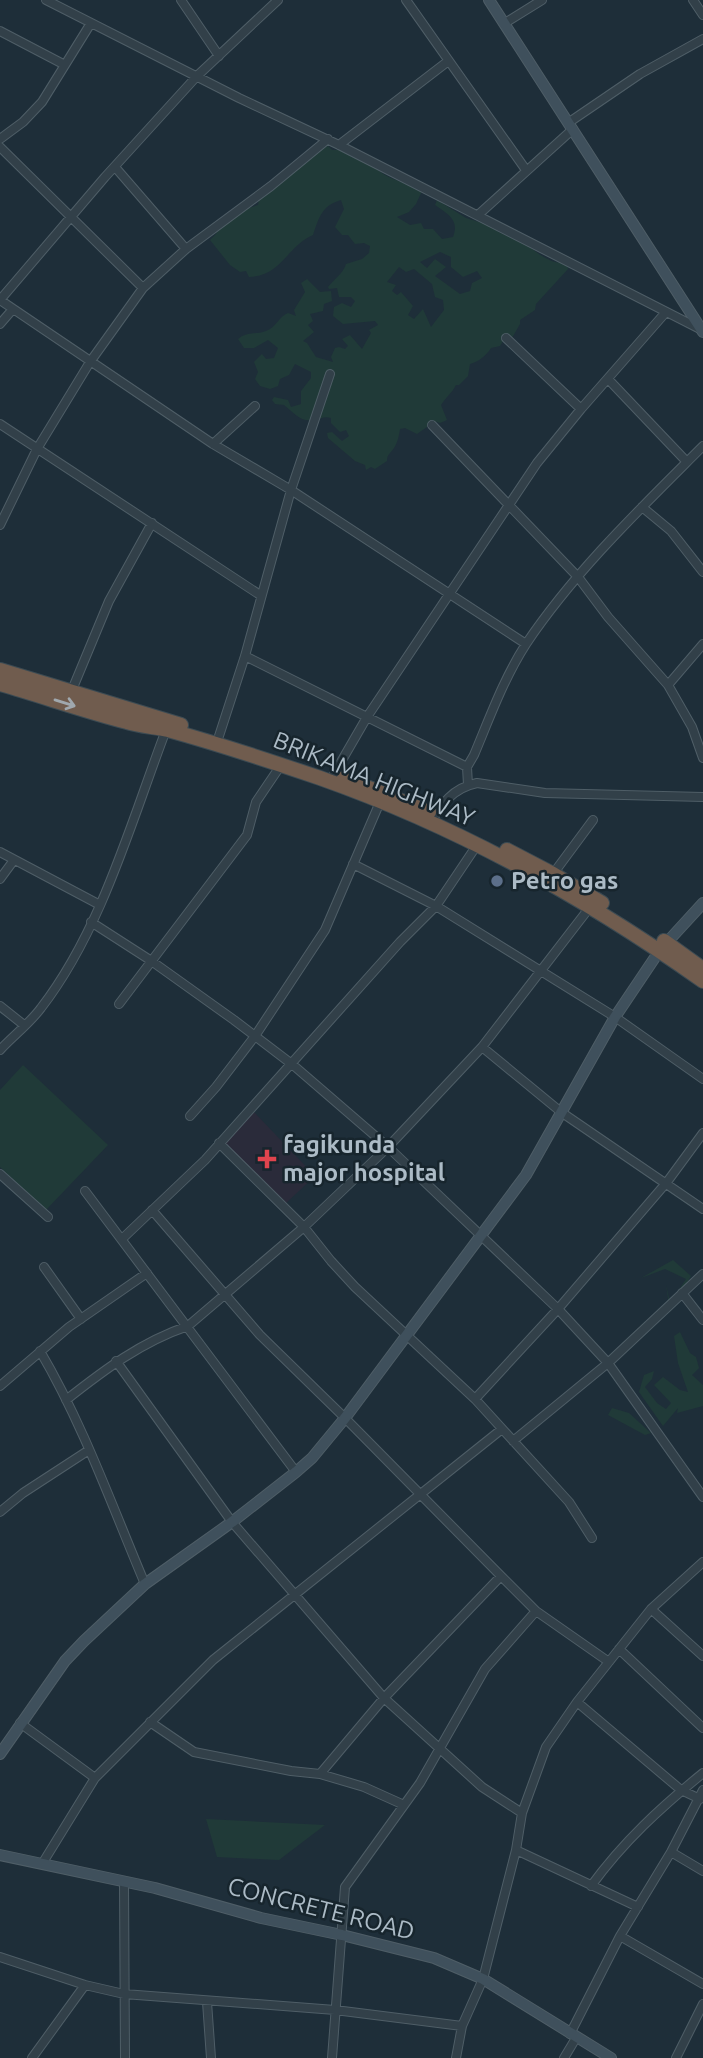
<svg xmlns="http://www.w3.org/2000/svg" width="703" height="2058" viewBox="0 0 703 2058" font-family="Ubuntu,sans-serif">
<rect width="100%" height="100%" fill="#1e2e39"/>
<path fill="#2a2b3a" d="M253 1111 315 1176 282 1207 220 1142Z"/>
<path fill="#203a38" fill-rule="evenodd" d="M328 146 332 150H347L351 157C367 158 377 172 391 178 401 182 412 186 422 191L416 204 409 212 397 217 410 225 421 223 424 229H433L442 239 453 237C460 219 447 214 435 205L437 200 466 218 492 226 500 233 524 240C529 248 546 260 555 262 559 263 563 262 567 263L568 269 536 304 535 310 520 320V324L512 338 503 341 500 346 491 348C486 356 478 362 470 364L468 376 459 385H456C452 393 446 397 441 405L447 420 440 423 431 420 427 427 417 434 405 428 400 429C399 435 398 442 394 448 390 454 387 454 387 461L375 469 371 467 366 470 365 465 355 461 328 438 327 433 332 432 342 441 349 436 346 430 340 432 331 423V418C324 416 321 419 314 420 301 423 293 412 284 405L275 404 272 400 274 397 288 400 291 407 301 404V391L311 378V372L295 364 289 375 280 379 278 386 270 389 260 386 255 379 258 372 254 362 262 354 266 359 274 358 278 348 268 340 254 348H244L238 339C248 331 256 335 266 331 277 327 278 317 288 313L296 316 294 310 305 292 301 283 307 279 320 292 331 291 332 301 324 304 323 311 310 314 313 321 308 325 314 332 303 341 307 343 316 357 333 362 331 357 335 348 339 347 345 349 348 346 342 339 350 335 362 349 371 333 369 330 378 325 375 321 343 324 333 316 334 307 342 303 351 307 355 301 351 297H339L337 288 329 289 328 287C334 279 343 274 346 264L362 259 369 253 370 246 364 243 355 244 348 235H342L335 227 344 209 341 200C321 206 319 218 313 235 286 247 282 276 249 277L246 271 240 272 230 265 210 240 216 234 218 226 240 215 242 210 258 205 259 199 264 197 281 178V173L302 163 321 147ZM440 252 451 257V267L463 277 477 271 482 278 472 283 470 291 460 294 435 276 446 267 435 259 427 268 420 262ZM399 267 406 272 414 269 432 284 435 297 443 300 444 310 431 327 423 309 414 319 408 315 413 306 401 292 397 295 392 291 396 285 387 282Z
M23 1065 108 1145 46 1210 0 1167V1090Z
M673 1260 691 1276 670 1312 666 1285 670 1303 686 1279 665 1269 641 1278Z
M680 1332 690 1353 696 1357 699 1368 692 1375 703 1385V1406L677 1413 678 1408 663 1426 639 1392 644 1375 654 1371 652 1379 645 1387 657 1403 666 1409 671 1403 654 1385 663 1377 680 1390 688 1392 678 1363 674 1336Z
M612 1408 629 1413 651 1433 645 1435 608 1415Z
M206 1819 325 1825 279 1860 217 1857Z"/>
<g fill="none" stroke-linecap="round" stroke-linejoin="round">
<g stroke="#4f5e67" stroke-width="10">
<path id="street" d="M46 0 239 98 339 145 700 329
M181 0 219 56
M406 0 526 170
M693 0 703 15
M505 23 542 0
M0 31 65 65
M568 123 640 74 703 39
M0 139 23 122 42 102 91 23
M339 145 447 62
M0 147 143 288
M115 167 186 249
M478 215 573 129
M0 300 213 444 291 490 526 644
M0 300 105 177 197 76 278 0
M0 324 13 309
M506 338 581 409
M608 379 687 462
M0 424 260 595
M432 425 578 577 608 617 668 685 692 727 703 758
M213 444 255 406
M642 507 671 531 703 572
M0 525 37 449 90 362 143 288 186 249 271 186 328 139
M245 656 467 767
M668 685 703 644
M72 690 109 601 152 523
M219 736 245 656 291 490 330 374
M334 774 367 717 537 463 581 409 666 312
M468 785 467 767 474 755C490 717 504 678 526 644 575 571 641 508 703 446
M430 824C441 804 453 788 477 783L545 793 703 797
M0 852 100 905
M353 864 436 906 615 1017 703 1079
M553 874 593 820
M0 879 14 860
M91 922 150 960 234 1020 293 1065 388 1147 558 1309 608 1363 703 1497
M119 1004 247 835 256 802 281 765
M0 1006 24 1025
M482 1047 561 1112 703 1209
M0 1050C13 1036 30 1023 41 1008 102 929 131 822 166 730
M190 1116 216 1087 255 1036 325 930 380 802
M219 1143 304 1227 331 1261 355 1287 475 1399 569 1502 592 1538
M0 1174 48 1217
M85 1191 296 1472
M152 1210 260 1335 345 1418 501 1576 536 1611 609 1662
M123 1238 205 1160 400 942 436 906 477 845
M44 1267 81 1319
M682 1293 703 1320
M40 1351C83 1424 112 1506 145 1584
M116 1361 232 1522 384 1698 482 1787 522 1813
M0 1386 69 1327 147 1273
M475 1399 558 1309 667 1182 703 1133
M66 1400C104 1370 141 1342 188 1326L304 1227 388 1147 482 1047 590 907
M513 1441 608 1363 703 1274
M0 1512 23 1493 89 1450
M651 1609 703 1656
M619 1649 703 1728
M577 1702 681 1790 700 1799
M150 1722 194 1752 291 1771 320 1774 384 1698 501 1576
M20 1723 95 1778
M320 1774 364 1787 404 1805
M516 1850 638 1907
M671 1852 703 1871
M42 1864 95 1778 213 1660 502 1429
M124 1881 125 2058
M591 1886C623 1842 661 1807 703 1773
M620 1936 703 1984
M0 1957 85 1985 124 1994 335 2010 462 2026
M207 2002 211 2058
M570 2034 620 1936 671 1852 703 1790
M32 2058 85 1985
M332 2058 345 1887 420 1783 485 1669 536 1611
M456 2058 462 2026 483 1979 516 1850 522 1813 546 1747 577 1702 651 1609 703 1562
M564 2058 576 2038
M676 2058 703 2004"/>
</g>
<g stroke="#4f5e67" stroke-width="12">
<path id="secondary" d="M489 0 703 332
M0 1754 65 1661 84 1641 145 1584 232 1522 296 1472 312 1458 345 1418 526 1175 615 1017 660 950 703 903
M0 1855 155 1888 261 1918 342 1935 434 1958 483 1979 611 2058"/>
</g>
<g stroke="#3c4b53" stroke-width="16">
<path id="highway" d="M0 670 181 725
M0 684C42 696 84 711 127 722 140 726 155 727 168 730 219 744 270 761 320 778 456 826 586 898 703 981
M344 778 429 812
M507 850 553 874 602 903
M664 941 703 969"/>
</g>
<use href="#street" stroke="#324049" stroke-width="8"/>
<use href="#secondary" stroke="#3f505c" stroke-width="10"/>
<use href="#highway" stroke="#705c4e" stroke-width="14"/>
</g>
<defs><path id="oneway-shaft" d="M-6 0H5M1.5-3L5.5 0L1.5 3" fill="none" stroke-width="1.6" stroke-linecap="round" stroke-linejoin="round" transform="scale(1.75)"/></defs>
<use stroke="#a0a8ae" href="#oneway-shaft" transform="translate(65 703) rotate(17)"/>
<circle fill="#5c6f8a" stroke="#17252d" stroke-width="2.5" cx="497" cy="881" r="7"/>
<path fill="#e0444e" stroke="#17252d" stroke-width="2.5" d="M263.5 1148.5h7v7h7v7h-7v7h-7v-7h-7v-7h7z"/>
<g text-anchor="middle" stroke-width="5" stroke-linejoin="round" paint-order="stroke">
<g font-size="24" fill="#acbbc6" stroke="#17252d">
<text transform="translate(374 779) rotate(22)" y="8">BRIKAMA HIGHWAY</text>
<text transform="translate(321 1909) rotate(14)" y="8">CONCRETE ROAD</text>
</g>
<g font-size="24" font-weight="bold" fill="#acbbc6" stroke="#17252d" text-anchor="start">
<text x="511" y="889">Petro gas</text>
<text x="283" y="1153">fagikunda<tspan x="283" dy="28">major hospital</tspan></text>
</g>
</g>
</svg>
